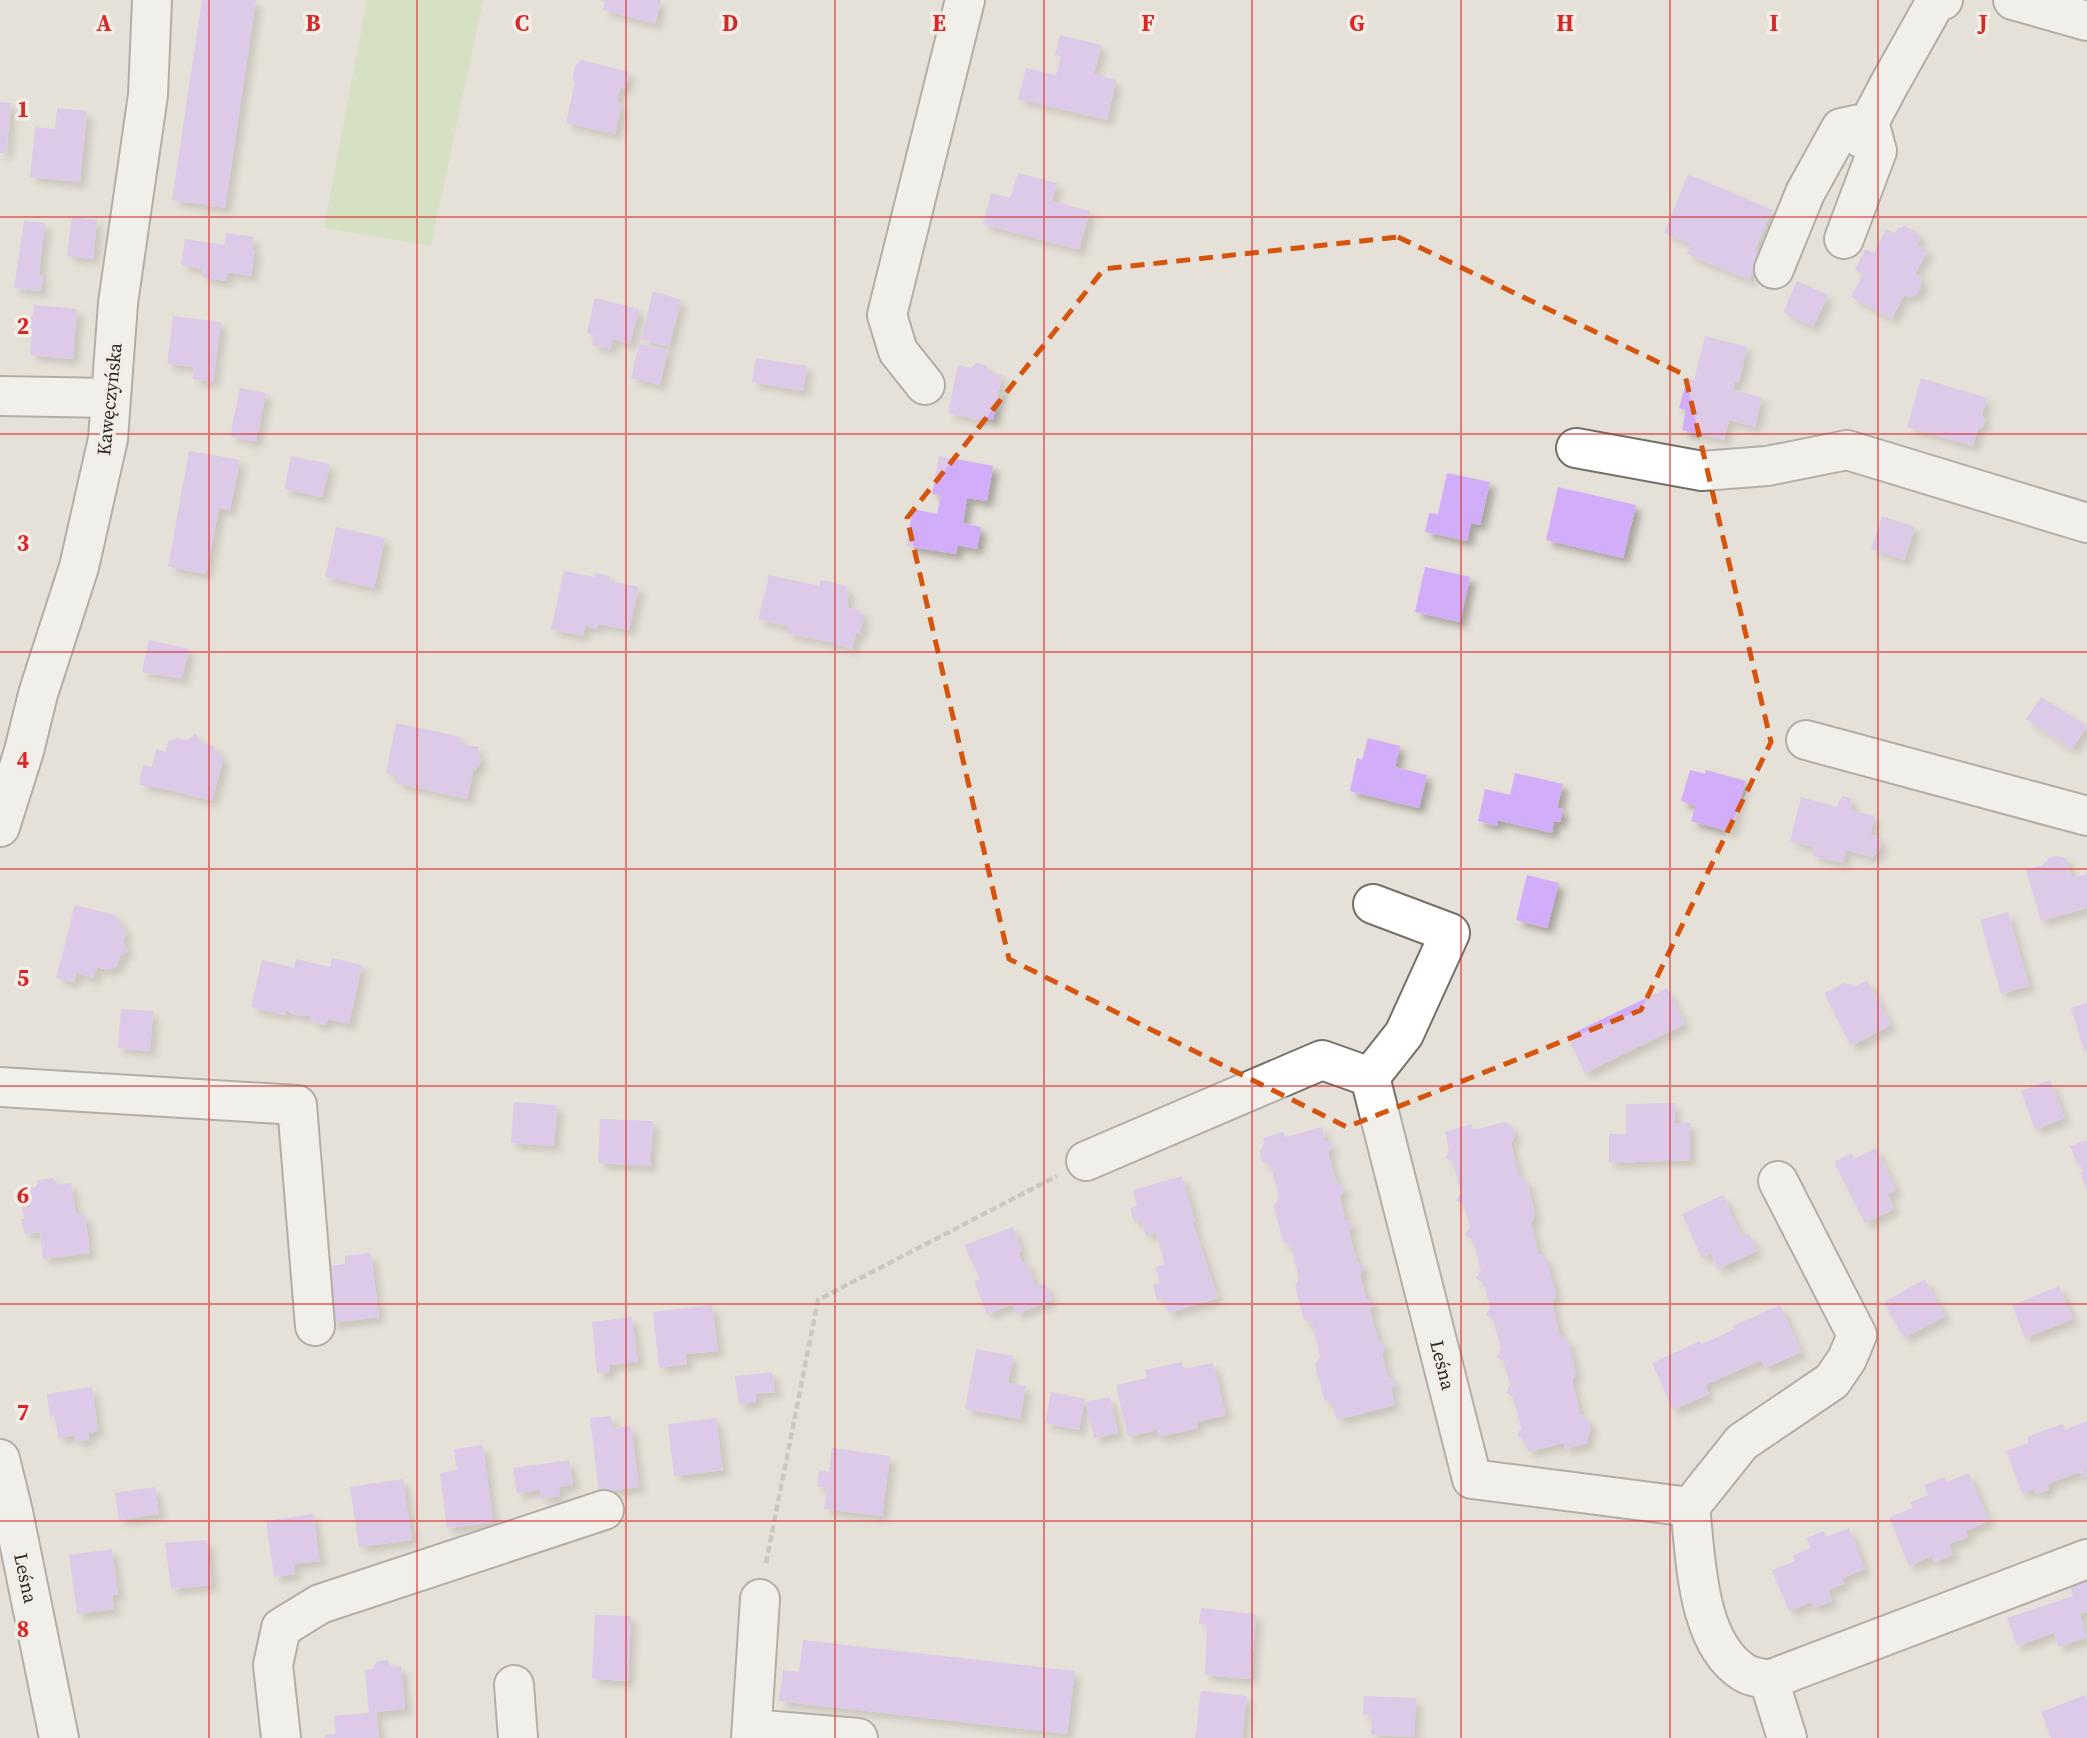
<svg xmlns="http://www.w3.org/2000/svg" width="2087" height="1738" viewBox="0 0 2087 1738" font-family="'Source Serif 4',serif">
<defs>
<filter id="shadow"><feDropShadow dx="6" dy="6" stdDeviation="3.5" flood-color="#0004"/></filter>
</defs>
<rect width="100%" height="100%" fill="#e6e1d8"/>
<path fill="#c3dda8" d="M367 0H483L431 246 324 228Z"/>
<path fill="#d1adfa" filter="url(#shadow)" d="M202 0H256L225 208 172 200Z
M600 0H661L655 24 603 10 605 2Z
M1060 35 1101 45 1094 74 1116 80 1107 120 1018 99 1026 68 1056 75 1061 56 1055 55Z
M581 60 629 72 625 89 620 87 617 102 622 104 615 134 566 123 575 83 572 78 575 66Z
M0 102 11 103 6 153H0Z
M57 108 87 111 80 182 30 177 35 127 55 129Z
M1018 173 1057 183 1052 201 1090 211 1079 250 983 224 991 193 1010 198Z
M1688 174 1772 210 1755 250 1761 253 1749 280 1687 254 1691 244 1664 233Z
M72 217 97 220 93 259 67 256Z
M24 221 45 223 39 275 43 276 41 291 14 288Z
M1905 226 1916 232 1920 239 1917 245 1928 250 1915 274 1921 277 1922 284 1917 295 1909 297 1904 295 1892 319 1851 297 1863 274 1855 270 1865 249 1874 253 1886 229 1895 233 1898 228Z
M226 233 253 237 252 250H255L251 276 228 272 226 281 202 277 203 269 181 265 185 239 225 245Z
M1797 281 1828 295 1813 327 1783 312Z
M653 291 681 300 669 347 641 339Z
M595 298 639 309 630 344 613 339 611 349 592 345 594 335 587 333Z
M34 305 77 309 73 359 30 355 32 333 21 332 22 316 33 317Z
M173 316 221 322 213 382 193 379 194 367 167 364Z
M1705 336 1747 347 1739 382 1735 381 1733 390 1762 397 1755 427 1729 420 1724 440 1682 430 1686 410 1679 408 1687 379 1694 380Z
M639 344 668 350 660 385 631 378Z
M756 358 807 366 803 391 752 382Z
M977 363 986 365 990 372 1002 375 993 420 980 417 979 420 948 413 958 365 971 368Z
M1921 378 1987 398 1982 414 1985 420 1983 427 1978 429 1973 446 1907 427Z
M240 388 266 393 256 442 230 436Z
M189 451 240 460 230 510 219 508 206 574 168 567Z
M291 456 330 464 322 497 284 489Z
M939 456 993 466 987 501 967 498 963 523 981 527 977 549 958 545 956 554 906 546 913 509 937 514 941 495 932 494Z
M1447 473 1490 482 1480 525 1471 523 1467 541 1425 532 1429 513 1438 514Z
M1558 487 1636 505 1623 558 1546 540Z
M1882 516 1915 527 1904 560 1871 549Z
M336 527 385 538 374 588 325 577Z
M1425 567 1470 577 1460 622 1415 612Z
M564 571 594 577 595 573 610 576 609 581 639 587 629 630 598 624 597 629 585 626 583 636 551 629Z
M769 575 820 586 821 580 847 586 846 592 849 593 847 602 849 608 862 611 861 613 864 614 860 634H856L852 649 830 642 787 633 789 627 758 619Z
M149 640 189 649 182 679 142 672Z
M2041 697 2087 726 2072 749 2026 719Z
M396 723 461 737 460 744 479 747 477 753 481 760 479 766 473 771 467 799 396 783 398 776 386 773Z
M196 733 201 743 212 745 223 760 212 801 171 790 139 785 143 765 152 767 156 749 166 752 168 741 178 738 188 740Z
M1368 738 1400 746 1395 767 1427 775 1419 808 1350 791 1357 758 1362 760Z
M1690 770 1705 774 1706 770 1746 781 1731 832 1691 821 1696 806 1681 801Z
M1515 773 1563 784 1557 808 1563 809 1560 822 1554 821 1552 833 1498 820 1497 826 1478 821 1485 789 1510 795Z
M1843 796 1850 798 1852 804 1851 810 1875 816 1870 835 1877 836 1881 843 1879 852 1872 857 1846 850 1843 863 1813 856 1815 848 1790 841 1801 797 1837 807 1839 801Z
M2056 856 2066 858 2072 878 2087 874V908L2041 921 2026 870 2043 865 2049 858Z
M1527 875 1559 883 1547 928 1516 920Z
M75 905 115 915 126 933 123 942 128 951 120 956 117 966 108 970 97 967 94 978 76 973 74 982 56 978Z
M2008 912 2029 986 2001 994 1980 920Z
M332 958 362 965 349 1024 328 1019 326 1025 310 1021 311 1015 302 1016 292 1014 287 1010 285 1015 251 1007 262 960 294 968 296 959 330 967Z
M1867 980 1891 1025 1851 1046 1824 993 1844 983 1857 986Z
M1667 988 1685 1024 1585 1073 1567 1036Z
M2087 1003V1050L2084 1051 2071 1008Z
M121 1009 153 1011 150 1051 118 1048Z
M2050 1080 2065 1118 2035 1129 2021 1091Z
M514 1102 557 1105 554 1146 511 1143Z
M1675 1103V1123H1690V1160L1609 1163V1134H1626V1104Z
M600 1119 653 1121 650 1166 598 1163Z
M1505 1122 1512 1126 1515 1136 1511 1144 1519 1177 1527 1181 1535 1215 1531 1224 1539 1254 1547 1259 1556 1295 1552 1304 1560 1335 1568 1340 1576 1373 1572 1381 1576 1397 1580 1414 1588 1419 1591 1430 1587 1438 1588 1443 1565 1449 1564 1443 1528 1452 1524 1440 1517 1435 1521 1428 1513 1397 1506 1393 1510 1385 1504 1362 1497 1357 1501 1349 1493 1319 1486 1315 1490 1307 1484 1284 1476 1278 1481 1271 1473 1240 1465 1235 1470 1227 1464 1205 1456 1200 1461 1192 1453 1162 1445 1158 1449 1150 1445 1132 1471 1124 1473 1130Z
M1322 1127 1325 1140 1333 1145 1328 1153 1337 1183 1345 1188 1340 1196 1345 1219 1353 1224 1349 1232 1357 1262 1365 1267 1360 1275 1366 1298 1374 1302 1370 1311 1378 1341 1386 1346 1382 1354 1388 1377 1396 1381 1391 1390 1395 1405 1337 1420 1332 1403 1324 1399 1315 1365 1320 1357 1312 1324 1304 1319 1295 1286 1299 1278 1291 1247 1283 1242 1274 1206 1279 1198 1271 1166 1262 1161 1260 1151 1264 1143 1263 1138 1283 1132 1285 1137Z
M2087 1140V1190L2080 1172 2083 1171 2080 1164 2078 1165 2070 1146Z
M1876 1148 1896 1190 1888 1194 1894 1209 1865 1223 1834 1162 1852 1153 1854 1159Z
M1182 1176 1195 1221 1193 1222 1198 1238 1218 1298 1168 1313 1163 1298 1157 1300 1153 1285 1160 1283 1155 1267 1165 1264 1156 1233 1146 1236 1141 1220 1134 1222 1130 1208 1137 1206 1133 1190Z
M54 1178 58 1185 71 1183 76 1214 85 1213 90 1253 43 1259 40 1232 25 1234 22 1225 21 1219H24L20 1190 36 1187 38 1180Z
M1723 1195 1742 1237 1749 1234 1757 1251 1718 1269 1711 1253 1702 1258 1682 1214Z
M1013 1227 1022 1251 1019 1252 1022 1263 1026 1261 1036 1287 1045 1283 1052 1300 1016 1314 1013 1304 987 1314 974 1281 980 1279 964 1245Z
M371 1253 379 1317 330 1323 328 1266 345 1264V1256Z
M1925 1279 1945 1316 1904 1338 1884 1302Z
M2059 1286 2073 1319 2025 1338 2012 1305Z
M712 1305 718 1351 685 1354 687 1364 659 1368 653 1312Z
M1780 1305 1801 1352 1765 1368 1761 1360 1705 1385 1709 1394 1673 1410 1652 1363 1700 1341 1701 1344 1718 1337 1734 1329 1733 1326Z
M632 1317 638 1362 609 1365 610 1372 597 1373 592 1322Z
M976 1349 1013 1356 1008 1383 1026 1386 1020 1419 965 1409Z
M1182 1362 1183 1369 1213 1363 1226 1415 1196 1422 1198 1428 1159 1437 1157 1430 1128 1437 1116 1385 1147 1378 1145 1370Z
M772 1372 775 1392 756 1394V1402L739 1405 735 1376Z
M92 1387 98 1431 88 1433 89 1440 76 1442 75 1435 58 1438 55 1416 50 1417 47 1394Z
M1051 1392 1085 1399 1079 1430 1045 1423Z
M1110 1397 1118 1433 1094 1438 1086 1402Z
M611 1416 613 1428 631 1426 639 1487 599 1492 590 1418Z
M716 1418 723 1470 674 1476 668 1424Z
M2087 1421V1469L2085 1470 2087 1476 2082 1477 2080 1472 2047 1484 2049 1490 2037 1494 2034 1489 2022 1493 2006 1451 2029 1443 2027 1437 2045 1430 2063 1424 2065 1430Z
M483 1445 493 1523 447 1528 440 1473 457 1470 454 1449Z
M832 1448 890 1456 882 1516 824 1509 827 1488 817 1486 819 1470 829 1472Z
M569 1460 573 1485 558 1487 560 1496 541 1499 540 1490 517 1493 513 1468Z
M1969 1473 1989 1521 1966 1531 1968 1537 1949 1544 1953 1555 1934 1562 1932 1556 1909 1566 1889 1517 1913 1508 1910 1502 1928 1495 1924 1485 1945 1477 1947 1482Z
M403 1479 412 1540 359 1547 350 1487Z
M155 1487 159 1514 119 1520 115 1493Z
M313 1514 320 1561 294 1564 295 1574 274 1577 266 1521Z
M1849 1528 1865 1569 1842 1578 1844 1584 1828 1590 1832 1601 1814 1608 1812 1602 1789 1611 1772 1570 1795 1561 1793 1555 1811 1548 1806 1538 1824 1531 1826 1537Z
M207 1540 212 1585 171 1589 165 1543Z
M112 1549 118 1594 112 1595 114 1609 77 1614 69 1555Z
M2087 1574V1612L2080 1614 2087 1637 2058 1647 2054 1633 2017 1646 2007 1618 2073 1596 2069 1581Z
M1201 1608 1256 1614 1251 1679 1205 1675 1207 1625 1199 1624Z
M595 1615 631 1616 628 1681 592 1679Z
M803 1640 1075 1671 1067 1734 779 1701 783 1670 799 1672Z
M387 1660 392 1667 401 1666 405 1709 376 1712 379 1738H325V1735L336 1734 334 1716 369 1713 365 1670 373 1669 377 1661Z
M1201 1691 1247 1696 1242 1738H1195Z
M2085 1695 2087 1702V1738H2051L2041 1712Z
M1364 1696 1416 1698 1414 1737 1371 1735 1372 1715H1363Z"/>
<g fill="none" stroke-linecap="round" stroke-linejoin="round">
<g stroke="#747068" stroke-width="42">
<path id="minor" d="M2013 0 2087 21
M1861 138 1890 83 1935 3 1943 0
M1774 269 1805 193 1841 128 1869 122 1877 151 1844 239
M925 385 898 351 887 315 965 0
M0 396 111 398
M1576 448 1702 471 1767 466 1847 450 2087 523
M1806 740 2087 816
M0 827 24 751 38 694 79 567 108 439 118 303 148 95 152 0
M1370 1077 1404 1034 1450 933 1373 904
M0 1087 297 1105 315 1326
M1086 1161 1322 1060 1370 1077 1472 1479 1690 1507C1696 1558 1696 1641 1743 1672 1750 1677 1761 1678 1769 1680L1787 1738
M0 1459 13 1512 59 1738
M1690 1507 1742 1442 1832 1381 1847 1359 1857 1335 1778 1181
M1769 1680 2087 1559
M514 1685 518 1738
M752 1729 858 1738
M281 1738 273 1665 281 1628 320 1604 604 1510
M751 1738 760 1599"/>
</g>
<path stroke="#aba8a0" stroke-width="4.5" stroke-dasharray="7 3.5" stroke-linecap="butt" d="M766 1563 818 1300 1057 1176"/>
<use href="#minor" stroke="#fff" stroke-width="38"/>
</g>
<path d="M0 0H2087V1738H0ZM1398 237 1685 375 1771 742 1641 1010 1347 1127 1009 959 907 518 1104 269Z" fill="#e6e1d8" fill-opacity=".55" fill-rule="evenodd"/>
<path fill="none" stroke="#d5540e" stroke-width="5" stroke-dasharray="14 9" stroke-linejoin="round" d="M1398 237 1685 375 1771 742 1641 1010 1347 1127 1009 959 907 518 1104 269Z"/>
<path fill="none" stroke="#d62828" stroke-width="2" stroke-opacity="0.55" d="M209 0V1738M417 0V1738M626 0V1738M835 0V1738M1044 0V1738M1252 0V1738M1461 0V1738M1670 0V1738M1878 0V1738M0 217H2087M0 434H2087M0 652H2087M0 869H2087M0 1086H2087M0 1304H2087M0 1521H2087"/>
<g text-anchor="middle" stroke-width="7" stroke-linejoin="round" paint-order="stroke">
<g font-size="19" fill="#272622" stroke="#f3eee5">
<text transform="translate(109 399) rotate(-84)" y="7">Kawęczyńska</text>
<text transform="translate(1443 1365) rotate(76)" y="7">Leśna</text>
<text transform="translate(26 1578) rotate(78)" y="7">Leśna</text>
</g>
</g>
<g font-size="23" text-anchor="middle" font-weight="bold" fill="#d62828" stroke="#f3eee5" stroke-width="7" stroke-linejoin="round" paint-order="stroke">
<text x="104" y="31">A</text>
<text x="313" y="31">B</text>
<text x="522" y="31">C</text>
<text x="730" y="31">D</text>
<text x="939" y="31">E</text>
<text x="1148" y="31">F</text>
<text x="1357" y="31">G</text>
<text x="1565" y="31">H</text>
<text x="1774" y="31">I</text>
<text x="1983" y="31">J</text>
<text x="23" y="117">1</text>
<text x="23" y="334">2</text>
<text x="23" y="551">3</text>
<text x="23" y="768">4</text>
<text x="23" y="986">5</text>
<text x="23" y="1203">6</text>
<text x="23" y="1420">7</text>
<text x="23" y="1637">8</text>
</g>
</svg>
